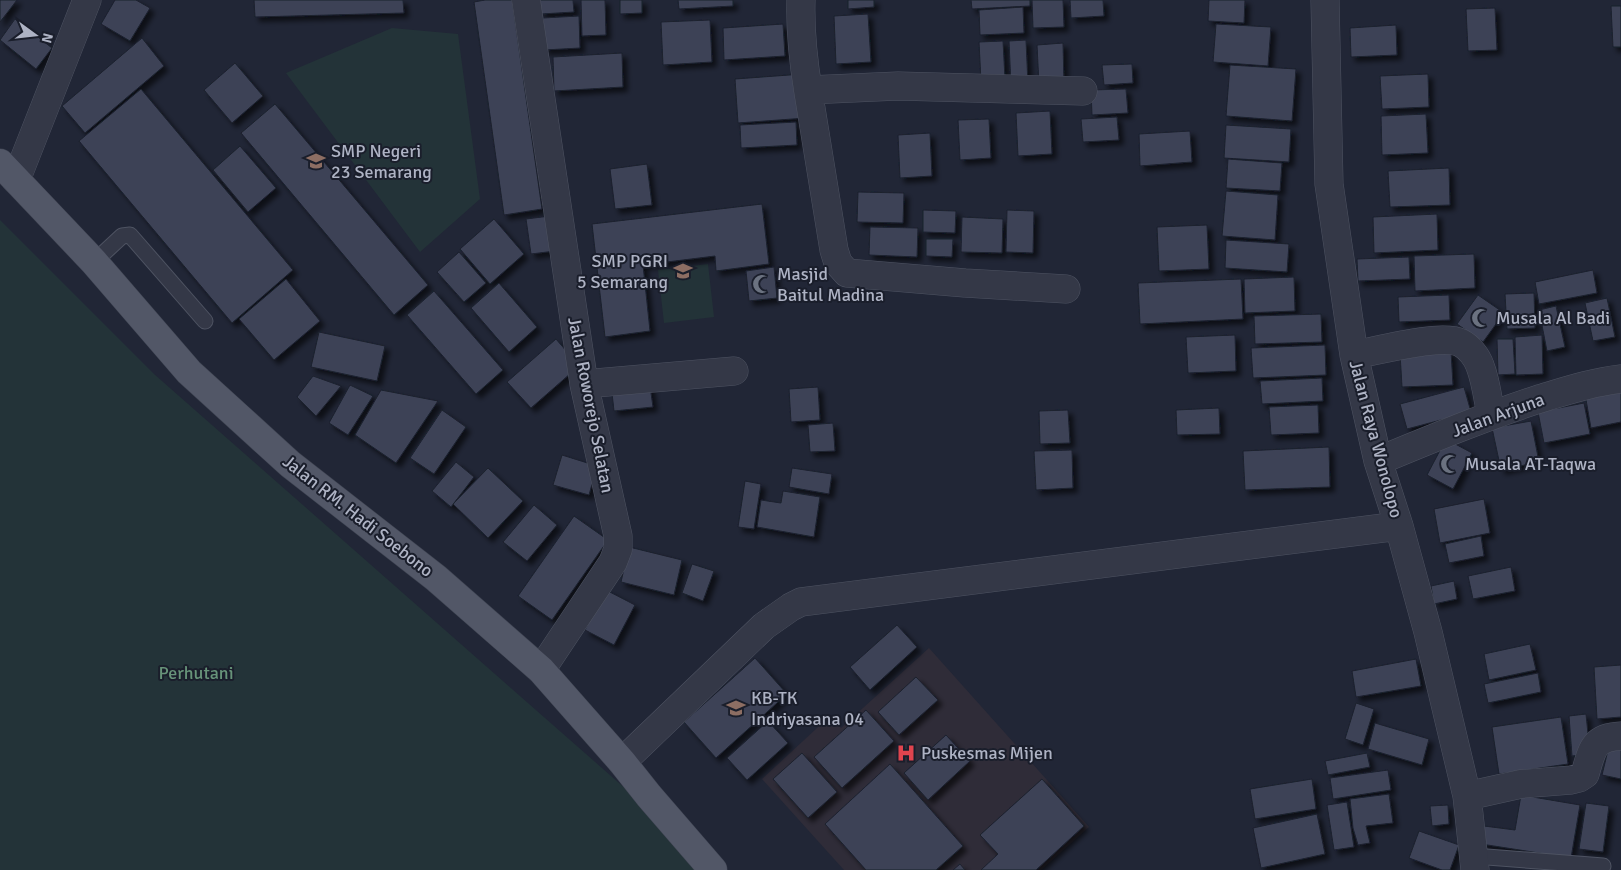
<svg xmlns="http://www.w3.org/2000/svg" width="1621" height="870" viewBox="0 0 1621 870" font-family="Signika,sans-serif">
<defs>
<filter id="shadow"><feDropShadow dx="4.5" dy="4.5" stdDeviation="2.5" flood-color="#0009"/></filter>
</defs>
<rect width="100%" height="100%" fill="#212636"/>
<path fill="#2f2c38" d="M929 648 1089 827 1041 870H844L762 779 830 716 841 728Z"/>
<path fill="#233338" d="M392 28 458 34 480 199 420 252 286 73Z
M0 220 154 374 644 805 695 870H0Z
M708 264 714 317 664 323 658 270Z"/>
<path fill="#3d4357" stroke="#1b202d" filter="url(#shadow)" d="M0 0H17L0 22Z
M115 0H136L150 8 130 41 101 24Z
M254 0H403L404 13 255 17Z
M485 0H512L542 209 504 215 474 2Z
M540 0H573L574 12 541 14Z
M581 0H605L606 35 582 36Z
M620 0H642V13L620 14Z
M678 0H733V6L679 9Z
M848 0H874V7L848 9Z
M971 0H1030V6L972 9Z
M1032 0H1063L1064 27 1033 28Z
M1070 0H1103L1104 16 1071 18Z
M1209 0H1245L1244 23 1208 21Z
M1611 6H1621V47H1613Z
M1023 7 1024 33 980 35 979 10Z
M1495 8 1497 50 1468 51 1466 9Z
M868 14 871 62 836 64 834 16Z
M579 16 580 48 544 50 543 18Z
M15 19 52 48 36 69 0 40Z
M710 20 712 62 663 65 661 22Z
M783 24 785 56 724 60 723 28Z
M1216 24 1271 27 1268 66 1213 62Z
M1396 25 1397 55 1351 57 1350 28Z
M142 38 164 66 85 133 62 106Z
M1026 40 1028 85 1011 86 1009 41Z
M1003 41 1005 79 981 81 979 42Z
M1063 43 1064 84 1039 85 1037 45Z
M622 53 623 87 554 91 553 57Z
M235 63 263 96 232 123 204 90Z
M1132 64 1133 83 1104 85 1102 65Z
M1230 65 1296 69 1292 121 1226 116Z
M803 74 806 118 738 123 735 79Z
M1428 74 1429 107 1382 109 1380 76Z
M141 89 293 270 232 323 79 141Z
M1126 89 1128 113 1092 115 1091 90Z
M275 104 428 285 394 315 241 133Z
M1050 111 1052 154 1018 156 1016 113Z
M1426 114 1428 153 1382 155 1381 116Z
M1117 117 1119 140 1083 142 1081 119Z
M989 119 991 158 960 160 958 120Z
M796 122 797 145 741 148 740 125Z
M1226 125 1291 129 1289 162 1224 158Z
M1190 131 1192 162 1140 166 1139 134Z
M930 133 932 176 900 178 898 135Z
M240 146 276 188 248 212 213 170Z
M1228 159 1282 163 1280 191 1226 188Z
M647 164 652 205 615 209 610 169Z
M1449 168 1450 205 1390 207 1388 171Z
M1226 191 1278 195 1275 240 1222 236Z
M858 192 904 193 903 223 857 222Z
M762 204 769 264 716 271 715 256 643 265 650 331 605 337 592 224Z
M923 210 956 211 955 233 923 232Z
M1007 210 1034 211 1033 253 1006 252Z
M1437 214 1438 250 1374 253 1373 217Z
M550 216 555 251 531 254 526 219Z
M962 217 1003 219 1002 253 961 252Z
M494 219 524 254 490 284 460 249Z
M1207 225 1209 269 1159 271 1157 227Z
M870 227 918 228 917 257 869 255Z
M926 239H953L952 257 926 256Z
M1226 240 1289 244 1287 272 1225 268Z
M459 252 486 283 464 302 437 272Z
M1474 254 1475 288 1415 291 1414 256Z
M1409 257 1410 279 1358 281 1357 259Z
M774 267 777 298 749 301 746 271Z
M1593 270 1597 293 1539 304 1535 282Z
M1294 277 1295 311 1245 313 1244 279Z
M286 279 320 321 274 360 239 319Z
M1241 279 1243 319 1140 324 1138 283Z
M499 283 537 327 509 352 471 308Z
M434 291 503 370 476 394 407 315Z
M1534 293 1535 328 1507 329 1505 294Z
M1449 295 1450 320 1399 322 1398 297Z
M1478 295 1504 313 1483 342 1457 324Z
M1607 298 1615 337 1593 341 1585 303Z
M1556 306 1565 347 1547 351 1539 310Z
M1321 314 1322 342 1255 344 1254 316Z
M319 332 385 346 377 381 311 367Z
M1235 335 1236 371 1188 373 1186 337Z
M1542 335 1543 374 1516 375 1515 337Z
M556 339 579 366 531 408 507 382Z
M1497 339H1513L1515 374 1498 375Z
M1325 345 1326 375 1253 378 1251 348Z
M1451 351 1453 385 1402 387 1400 353Z
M313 376 341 386 316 416 297 397Z
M1322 378 1323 401 1262 404 1260 381Z
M649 379 653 407 614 411 611 384Z
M350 385 373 396 348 435 329 423Z
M818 387 820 420 791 422 789 389Z
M1464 387 1471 412 1407 429 1400 404Z
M1621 387V422L1591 428 1585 394Z
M381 390 438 401 396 463 355 435Z
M1584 403 1590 434 1544 443 1538 412Z
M1318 405 1319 433 1271 435 1269 407Z
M1219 408 1220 434 1177 435 1176 410Z
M442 410 466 427 434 474 410 458Z
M1068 410 1070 443 1040 444 1039 411Z
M1531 421 1539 462 1501 470 1492 428Z
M833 423 835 451 810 452 808 425Z
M1446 439 1472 453 1453 489 1427 475Z
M1329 447 1330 487 1245 490 1243 451Z
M1072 450 1073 488 1036 490 1034 451Z
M562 455 597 466 589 495 553 485Z
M456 462 474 477 451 507 432 491Z
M488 468 523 501 488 538 453 504Z
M792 468 832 474 829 494 789 487Z
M745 481 761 484 754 529 738 527Z
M783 491 820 497 814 537 757 527 761 500 781 503Z
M1484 499 1490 533 1440 543 1434 509Z
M534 505 557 525 527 561 503 542Z
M574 516 608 540 552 620 518 596Z
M1481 536 1484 556 1449 563 1445 544Z
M629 547 682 560 674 595 621 582Z
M692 564 714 571 703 601 682 593Z
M1511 567 1515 591 1473 599 1468 576Z
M1454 581 1457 599 1434 604 1431 586Z
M606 590 635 605 614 645 585 630Z
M897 625 917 647 870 690 850 667Z
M1530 644 1536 670 1489 680 1484 654Z
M755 658 787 694 716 758 684 722Z
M1416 659 1421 686 1356 697 1352 671Z
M1621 665V717L1597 719 1594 667Z
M1538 673 1541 692 1488 703 1484 684Z
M916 677 938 700 899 735 878 712Z
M1356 703 1374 709 1363 745 1345 739Z
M866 710 894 741 842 788 814 757Z
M1586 714 1590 754 1572 756 1569 716Z
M1561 717 1568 764 1499 774 1492 727Z
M768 721 788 743 747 780 727 758Z
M1375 723 1429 739 1422 765 1368 749Z
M946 735 970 761 928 800 904 773Z
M1610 742 1621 745V779L1602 775Z
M802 753 837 792 808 818 773 779Z
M1367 753 1370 767 1328 775 1325 761Z
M890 764 963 846 936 870H866L825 824Z
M1388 770 1391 790 1333 799 1330 778Z
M1042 779 1084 826 1036 870H981L998 854 980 835Z
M1312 779 1316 809 1255 819 1250 789Z
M1389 794 1393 823 1366 826 1370 843 1358 845 1353 828 1350 799Z
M1521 795 1580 805 1571 858 1481 844 1484 826 1515 830Z
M1347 802 1354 847 1334 850 1327 805Z
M1586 803 1609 806 1603 852 1579 849Z
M1448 805 1449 824 1432 826 1430 806Z
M1317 814 1325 854 1261 868 1253 828Z
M1419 831 1459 845 1450 870H1442L1409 858Z
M960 864 965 870H953Z"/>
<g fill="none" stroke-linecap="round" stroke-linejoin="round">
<g stroke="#4e5362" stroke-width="17">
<path id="service" d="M94 262 122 236 130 235 205 321
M1474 856 1603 866"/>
</g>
<g stroke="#4e5362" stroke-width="29">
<path id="minor" d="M526 0 584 384 618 536V549L613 562 541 670
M801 0C800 32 803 59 808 90
M1325 0 1329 184 1354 355 1378 461 1399 526 1428 632 1467 796 1475 870
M16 180 87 0
M1066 289 965 283 847 273 838 263 834 250 808 90 898 86 1083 91
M1354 355C1377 351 1441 333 1461 343 1469 347 1477 357 1480 366 1486 381 1488 400 1491 415
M584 384 734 371
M1378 461C1431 439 1484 417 1539 399 1566 391 1593 382 1621 379
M622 762 764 626 791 607 801 602 1399 526
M1467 796 1521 784 1571 780 1579 778 1585 774C1592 750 1593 737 1621 736"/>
</g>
<g stroke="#3d4250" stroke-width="29">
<path id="primary" d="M0 163 94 262 189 372 290 464 436 578 541 670 622 762 649 796 713 870"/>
</g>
<use href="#service" stroke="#343847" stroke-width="15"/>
<use href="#minor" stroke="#343847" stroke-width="28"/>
<use href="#primary" stroke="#525767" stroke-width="28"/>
</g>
<defs>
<g id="school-bare" transform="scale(1.5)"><path d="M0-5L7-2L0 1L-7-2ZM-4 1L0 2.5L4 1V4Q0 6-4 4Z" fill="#8d6e63" stroke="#1a1e2b" stroke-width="2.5" paint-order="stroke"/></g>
<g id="mosque-bare" transform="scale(1.5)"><path d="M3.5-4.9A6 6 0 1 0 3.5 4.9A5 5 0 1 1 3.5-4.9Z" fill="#6b7280" stroke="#1a1e2b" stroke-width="2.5" paint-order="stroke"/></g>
<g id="hospital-bare" transform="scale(1.5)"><path d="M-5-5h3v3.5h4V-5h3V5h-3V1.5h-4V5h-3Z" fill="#e0444e" stroke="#1a1e2b" stroke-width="2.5" paint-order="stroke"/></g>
</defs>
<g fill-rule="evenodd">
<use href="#school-bare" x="316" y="161"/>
<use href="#school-bare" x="683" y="271"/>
<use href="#mosque-bare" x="762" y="284"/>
<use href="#mosque-bare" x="1481" y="318"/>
<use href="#mosque-bare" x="1450" y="464"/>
<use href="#school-bare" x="736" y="708"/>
<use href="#hospital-bare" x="906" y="753"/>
</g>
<g text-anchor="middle" stroke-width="4" stroke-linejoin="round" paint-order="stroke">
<g font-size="18" fill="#aeb3c4" stroke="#1a1e2b" text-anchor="start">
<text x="331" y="157">SMP Negeri<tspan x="331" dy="21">23 Semarang</tspan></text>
<text x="668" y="267" text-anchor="end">SMP PGRI<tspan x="668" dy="21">5 Semarang</tspan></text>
<text x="777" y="280">Masjid<tspan x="777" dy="21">Baitul Madina</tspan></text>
<text x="1496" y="324">Musala Al Badi</text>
<text x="1465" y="470">Musala AT-Taqwa</text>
<text x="751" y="704">KB-TK<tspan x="751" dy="21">Indriyasana 04</tspan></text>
<text x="921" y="759">Puskesmas Mijen</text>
</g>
<g font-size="18" fill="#aeb3c4" stroke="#1a1e2b">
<text transform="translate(591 405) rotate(79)" y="6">Jalan Roworejo Selatan</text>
<text transform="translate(1498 415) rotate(-20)" y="6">Jalan Arjuna</text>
<text transform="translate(1376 439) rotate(75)" y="6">Jalan Raya Wonolopo</text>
<text transform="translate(358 516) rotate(38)" y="6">Jalan RM. Hadi Soebono</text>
</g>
<g font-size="18" fill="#679379" stroke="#1a1e2b">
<text x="196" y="679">Perhutani</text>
</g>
</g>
<g transform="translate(35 35) rotate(105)" stroke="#1a1e2b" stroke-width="4" paint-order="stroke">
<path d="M0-4L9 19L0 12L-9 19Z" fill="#aeb3c4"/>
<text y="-8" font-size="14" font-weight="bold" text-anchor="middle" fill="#aeb3c4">N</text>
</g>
</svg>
